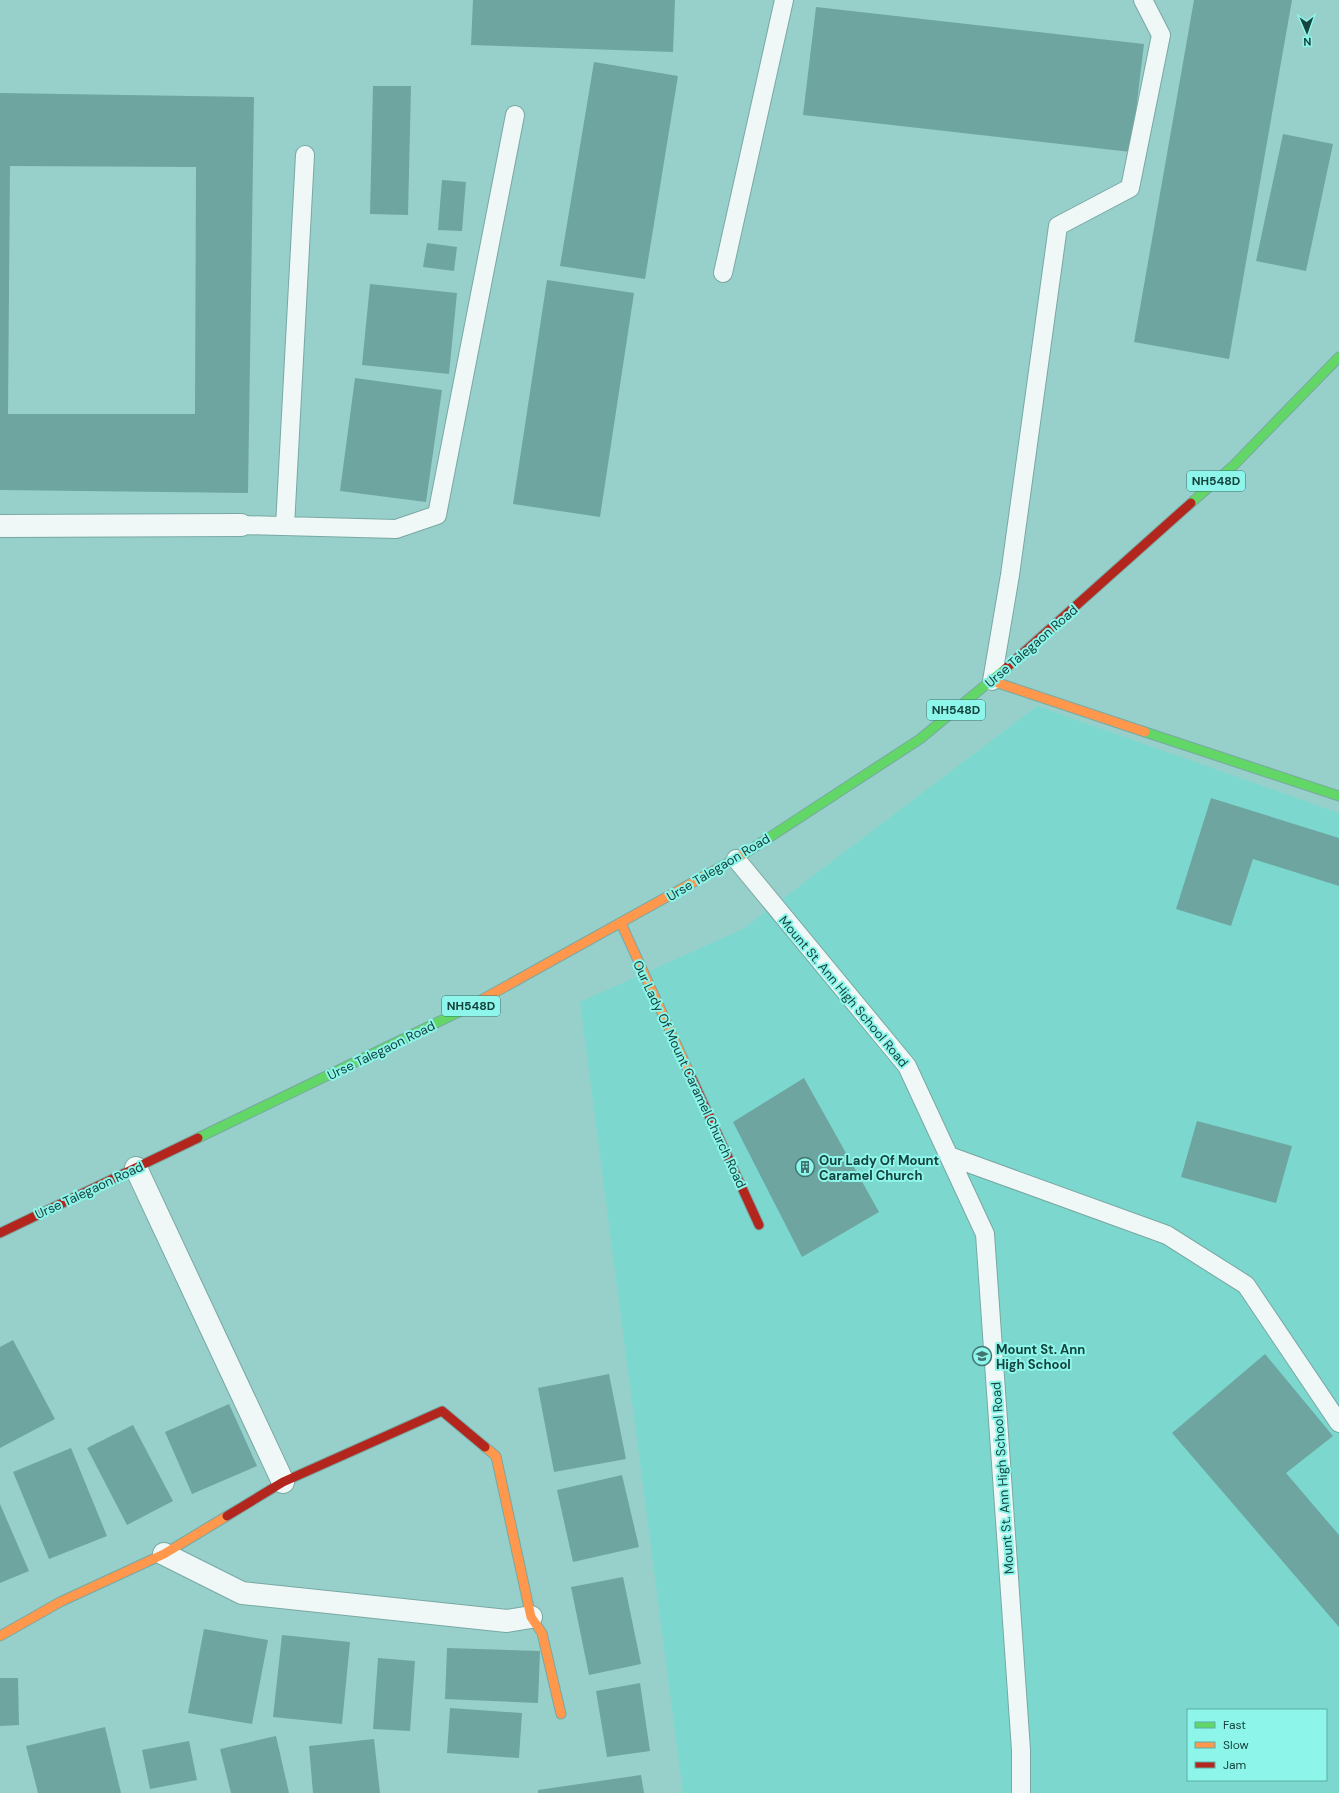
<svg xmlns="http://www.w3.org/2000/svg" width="1339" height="1793" viewBox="0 0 1339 1793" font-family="'DM Sans',sans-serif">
<rect width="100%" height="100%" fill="#97d0ca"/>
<path fill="#7cd8ce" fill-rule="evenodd" d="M1037 706 1339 813V1793H683L580 1002 743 929ZM1188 1710H1326V1780H1188Z"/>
<path fill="#6ea5a0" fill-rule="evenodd" d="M473 0H675L673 52 471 45Z
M1194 0H1292L1229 359 1134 342Z
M816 7 1144 44 1131 152 803 115Z
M594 62 678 76 645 279 560 266Z
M373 86H411L408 215 370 214Z
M0 93 254 97 248 493 0 490ZM10 166 196 167 195 414H8Z
M1283 134 1333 144 1306 271 1256 261Z
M442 180 466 182 462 231 438 230Z
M427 243 457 247 454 271 423 267Z
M547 280 634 293 600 517 513 504Z
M370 284 457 293 449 374 362 365Z
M355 378 442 390 426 502 340 491Z
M1211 798 1339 838V886L1253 859 1231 926 1176 909Z
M804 1078 879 1212 802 1257 733 1122Z
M1197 1121 1292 1146 1276 1203 1181 1177Z
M13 1340 55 1419 0 1448V1347Z
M1265 1354 1333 1436 1286 1473 1339 1535V1627L1172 1433Z
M609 1374 626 1459 554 1472 538 1388Z
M229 1404 257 1466 192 1494 165 1432Z
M133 1425 173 1501 127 1525 87 1448Z
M71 1448 107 1536 49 1559 13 1472Z
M622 1475 639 1547 573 1562 557 1490Z
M0 1504 29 1571 0 1583Z
M623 1577 641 1664 589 1675 571 1587Z
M204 1629 268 1640 252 1724 188 1713Z
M282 1635 350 1642 342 1724 273 1717Z
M447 1648 540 1651 538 1703 445 1699Z
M378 1658 415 1661 410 1731 373 1729Z
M0 1678H18L19 1725 0 1726Z
M640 1683 650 1751 607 1757 596 1691Z
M450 1708 522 1713 519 1758 447 1753Z
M105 1727 121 1793H38L26 1746Z
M276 1736 289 1793H231L220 1749Z
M374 1739 380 1793H313L309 1746Z
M189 1741 197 1780 150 1789 142 1750Z
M641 1775 644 1793H538V1790Z"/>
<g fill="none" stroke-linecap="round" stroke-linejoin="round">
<g stroke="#79a8a3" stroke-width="20">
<path id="lane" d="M723 273 784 0
M241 525 396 529 437 515 515 115
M285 526 305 155
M992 681 1010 575 1058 226 1130 188 1161 35 1143 0
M736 859 907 1066 985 1234 1021 1750V1793
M949 1156 1167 1235 1246 1285 1339 1423"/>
</g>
<g stroke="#79a8a3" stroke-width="24">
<path id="street" d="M0 526 241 525
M136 1168 283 1482
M164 1554 242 1593 507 1621 531 1617"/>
</g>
<g stroke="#79a8a3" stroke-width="11">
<path id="fast" d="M1191 503 1234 465 1339 357
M1145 732 1339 796
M744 854 920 739 1005 669
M198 1138 465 1009"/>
</g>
<g stroke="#79a8a3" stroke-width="11">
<path id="slow" d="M992 681 1145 732
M621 923 689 1072
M465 1009 744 854
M485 1447 496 1456 531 1617 542 1633 561 1714
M0 1636 60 1602 164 1554 227 1516"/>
</g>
<g stroke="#79a8a3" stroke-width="11">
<path id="jam" d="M1005 669 1191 503
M689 1072 759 1225
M0 1233 198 1138
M227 1516 283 1482 442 1411 485 1447"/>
</g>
<use href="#lane" stroke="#eff8f7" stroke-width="18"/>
<use href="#street" stroke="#eff8f7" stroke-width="22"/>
<use href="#fast" stroke="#63d668" stroke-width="9"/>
<use href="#slow" stroke="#ff974d" stroke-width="9"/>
<use href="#jam" stroke="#b3261e" stroke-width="9"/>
</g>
<defs>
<g id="building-ring" transform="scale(1)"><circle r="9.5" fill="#8df5e9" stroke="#42746f" stroke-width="1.5"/><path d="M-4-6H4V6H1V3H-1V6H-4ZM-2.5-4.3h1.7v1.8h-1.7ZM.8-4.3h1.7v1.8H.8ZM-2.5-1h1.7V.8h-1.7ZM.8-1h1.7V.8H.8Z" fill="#42746f"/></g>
<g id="school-ring" transform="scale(1)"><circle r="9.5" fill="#8df5e9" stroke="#42746f" stroke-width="1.5"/><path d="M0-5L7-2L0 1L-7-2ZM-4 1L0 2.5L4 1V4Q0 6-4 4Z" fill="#42746f"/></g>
</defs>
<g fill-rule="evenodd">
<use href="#building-ring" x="805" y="1167"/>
<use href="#school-ring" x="982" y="1356"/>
</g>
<g text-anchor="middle" stroke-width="4" stroke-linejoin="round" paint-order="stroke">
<g fill="#8df5e9" stroke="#397871" stroke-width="1">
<rect x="1187" y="471" width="58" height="20" rx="3"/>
<rect x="927" y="700" width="58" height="20" rx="3"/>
<rect x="442" y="996" width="58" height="20" rx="3"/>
</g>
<g font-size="12" font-weight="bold" fill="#15433e">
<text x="1216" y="485">NH548D</text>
<text x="956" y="714">NH548D</text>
<text x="471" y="1010">NH548D</text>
</g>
<g font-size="13" fill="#15433e" stroke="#8df5e9">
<text transform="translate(1031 646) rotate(-41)" y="5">Urse Talegaon Road</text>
<text transform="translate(718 867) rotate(-31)" y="5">Urse Talegaon Road</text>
<text transform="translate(844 991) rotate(50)" y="5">Mount St. Ann High School Road</text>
<text transform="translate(381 1050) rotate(-26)" y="5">Urse Talegaon Road</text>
<text transform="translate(690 1074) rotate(65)" y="5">Our Lady Of Mount Caramel Church Road</text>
<text transform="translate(89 1190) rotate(-25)" y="5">Urse Talegaon Road</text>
<text transform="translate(1002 1478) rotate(-94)" y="5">Mount St. Ann High School Road</text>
</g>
<g font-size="13" font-weight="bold" fill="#15433e" stroke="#8df5e9" text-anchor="start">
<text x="819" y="1165">Our Lady Of Mount<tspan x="819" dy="15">Caramel Church</tspan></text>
<text x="996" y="1354">Mount St. Ann<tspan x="996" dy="15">High School</tspan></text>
</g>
</g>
<rect x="1187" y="1709" width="140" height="72" fill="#8df5e9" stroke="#5daea5"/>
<rect x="1195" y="1722" width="20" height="6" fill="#63d668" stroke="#5daea5"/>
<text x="1223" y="1729" font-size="12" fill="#15433e">Fast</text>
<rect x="1195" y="1742" width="20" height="6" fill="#ff974d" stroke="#5daea5"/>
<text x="1223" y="1749" font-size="12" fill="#15433e">Slow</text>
<rect x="1195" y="1762" width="20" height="6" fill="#b3261e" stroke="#5daea5"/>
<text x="1223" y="1769" font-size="12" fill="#15433e">Jam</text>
<g transform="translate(1307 32) rotate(178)" stroke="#8df5e9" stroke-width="3" paint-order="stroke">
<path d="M0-3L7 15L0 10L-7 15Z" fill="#15433e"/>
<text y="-6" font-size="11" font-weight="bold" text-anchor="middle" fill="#15433e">N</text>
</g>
</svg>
